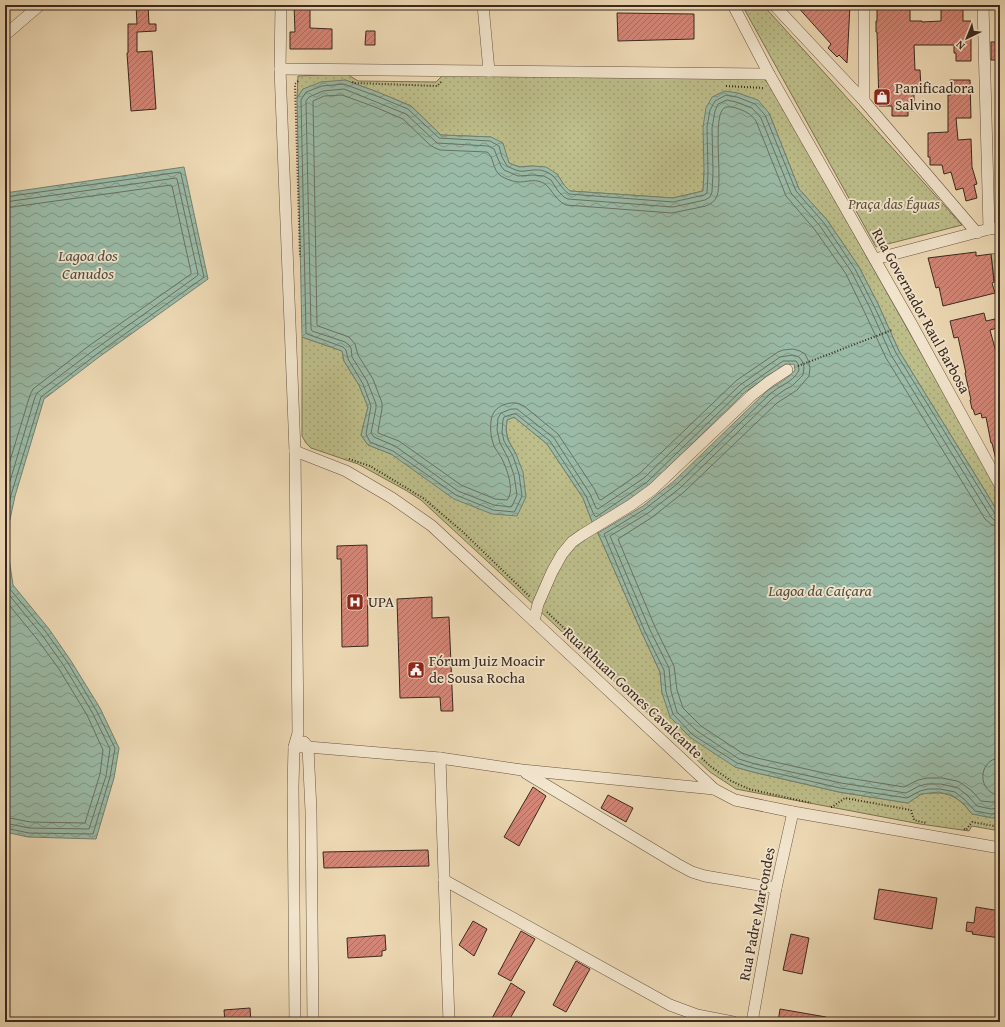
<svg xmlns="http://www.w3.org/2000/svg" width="1005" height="1027" viewBox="0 0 1005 1027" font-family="'Gentium Book Plus',serif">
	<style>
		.cemetery { fill: url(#cemetery-stones); stroke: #7c7454 }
		.park { fill: url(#park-dots); stroke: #7c7454 }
		.water { fill: url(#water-waves); stroke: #748171 }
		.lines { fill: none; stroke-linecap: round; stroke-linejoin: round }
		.shore { stroke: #6a7263; stroke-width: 1 }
		.building { fill: url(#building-hatch); stroke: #3b291f }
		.minor-casing { stroke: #685544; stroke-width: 12 }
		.path { stroke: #3b291f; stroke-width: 2; stroke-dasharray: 1 2; stroke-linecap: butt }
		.minor { stroke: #f3e6ce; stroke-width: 11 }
		.labels { text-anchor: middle; stroke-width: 3.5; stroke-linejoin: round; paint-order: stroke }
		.poi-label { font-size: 15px; fill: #3b291f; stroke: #f3e6ce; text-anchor: start }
		.park-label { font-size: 15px; font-style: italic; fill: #5c4e3a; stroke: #f3e6ce }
		.street-label { font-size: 15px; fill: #3b291f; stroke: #f3e6ce }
		.water-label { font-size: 16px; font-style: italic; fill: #534e41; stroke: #f3e6ce }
	</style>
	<defs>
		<pattern id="cemetery-stones" width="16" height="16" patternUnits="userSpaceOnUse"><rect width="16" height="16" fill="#bdbe8a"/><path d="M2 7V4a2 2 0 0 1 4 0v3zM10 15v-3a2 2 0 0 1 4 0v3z" fill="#a3a377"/></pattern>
		<pattern id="park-dots" width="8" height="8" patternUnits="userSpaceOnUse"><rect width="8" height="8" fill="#bdbe8a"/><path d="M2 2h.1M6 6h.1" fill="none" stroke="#a3a377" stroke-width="1.8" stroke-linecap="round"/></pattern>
		<pattern id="water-waves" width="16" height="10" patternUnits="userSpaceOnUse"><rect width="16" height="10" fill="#9abba7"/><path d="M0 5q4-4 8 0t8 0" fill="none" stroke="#7f9887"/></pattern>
		<pattern id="building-hatch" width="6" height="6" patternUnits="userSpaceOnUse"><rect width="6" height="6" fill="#d38677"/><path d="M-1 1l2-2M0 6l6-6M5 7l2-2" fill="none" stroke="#ac6e61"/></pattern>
	</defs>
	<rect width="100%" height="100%" fill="#edd9b4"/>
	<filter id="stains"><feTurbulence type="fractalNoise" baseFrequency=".005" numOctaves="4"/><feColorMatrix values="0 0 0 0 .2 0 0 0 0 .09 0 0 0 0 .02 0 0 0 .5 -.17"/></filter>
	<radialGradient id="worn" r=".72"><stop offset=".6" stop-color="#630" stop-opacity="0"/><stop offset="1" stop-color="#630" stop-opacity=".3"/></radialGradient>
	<!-- cemetery -->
	<path class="cemetery" d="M1000 253V322L991 254Z"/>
	<!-- park -->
	<g class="park">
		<path d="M742 5H763L962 225 876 247Z"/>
		<path d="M445 73 758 77 765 80 771 87 1000 493V515L899 351 878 304 859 267 827 220 799 189 769 113 704 172 703 191 673 198 570 191 564 185 557 174 533 166 519 167 509 163 506 156 491 137 441 135 411 106 380 93 345 80 303 89 297 98 298 76 347 74 358 81 436 82Z"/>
		<path d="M302 337 342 351 344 361 359 385 368 407 361 435 368 445 391 454H516C508 440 505 436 507 420L514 417 547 444 583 498 593 524 598 533 642 633 660 672 662 693 735 767 753 772 839 792 908 803C913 800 917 796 922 794 926 793 931 793 935 793 953 792 962 802 972 814L1000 816V831L972 826 969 831 920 824 736 789 710 772 500 573 421 500 407 491 358 464 311 448 306 443 302 436Z"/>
	</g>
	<!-- water -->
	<g class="water">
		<path d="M345 80 380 93 411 106 441 135 491 137 503 143 509 163 519 167 533 166 546 167 557 174 564 185 570 191 673 198 703 191 704 172 703 127 706 108 712 97 725 91 738 93 758 100 769 113 799 189 827 220 859 267 878 304 899 351 998 512 1000 515V769L998 772V778L1000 784V816L992 818 972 814 963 803 953 796 939 792 921 794 908 803 839 792 753 772 735 767 691 738 670 717 662 693 660 672 642 633 598 533 643 506 674 481 767 391C777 384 788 379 795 370L794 364 785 365 745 392 650 485 593 524 583 498 547 444 514 417 507 420 506 430 508 440 516 454 523 472 526 497 517 516 492 514 454 499 391 454 368 445 361 435 368 407 359 385 344 361 342 351 302 337 297 98 303 89 321 82Z"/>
		<path d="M184 167 208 279 99 357 44 399 15 496 6 538 13 585 49 629 71 661 100 708 119 748 114 778 96 839 28 837 5 832V193Z"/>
	</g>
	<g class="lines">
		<!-- shore -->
		<g class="shore">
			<path d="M5 197 180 172 181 174 204 277 203 278 97 354 41 397 11 495 5 523"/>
			<path d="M5 202 176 178 177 179 198 274 197 276 94 350 37 393 35 397 5 498"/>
			<path d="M5 208 171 185 172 186 191 272V274L90 345 33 389 30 395 5 477"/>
			<path d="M1000 516H997L995 514 896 353 874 306 855 269 824 223 796 191 765 115 755 104 737 97 726 95 715 101 710 110 707 127 708 172 707 193 704 195 673 202 569 194C560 188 556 174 544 171 535 168 527 172 519 171 515 170 511 168 507 166L502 157 499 146 490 141 439 138 408 109 379 97 344 84 322 86 306 92 301 100 306 333 307 334 343 347 346 350 348 359 363 384 371 406 366 434 370 442 393 451 456 495 493 510 514 512 515 511 522 496 519 474 513 456 504 441 502 432 503 420 504 417 513 414H516L550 441 586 496 594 515 596 517 647 482 743 389 783 361H796L798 364 799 370C796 377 790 381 783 385 779 387 774 391 770 394L677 484 645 509 604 534 645 632 664 670 666 692 673 714 693 735 737 763 754 768 840 788 907 798 920 791 928 789H940L955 792 965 800 975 811 991 814 1000 813"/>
			<path d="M1000 521 994 520 991 517 891 355 870 308 851 271 820 226 791 193 761 118 752 108 736 102 727 100 718 104 715 111 712 128 713 172 712 192 710 197 705 200 673 207 568 199 564 197 558 191 551 180 544 176 533 175 518 176 504 170 501 166 494 149 488 146 437 143 406 114 344 89 323 91 309 97 306 101 311 329 312 331 345 342 349 345 351 348 352 357 367 381 376 404V408L371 433 374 437 395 446 458 491 494 505 511 507 512 506 517 495 514 475 508 458 500 443 497 430 498 418 501 413 511 409H517L554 438 590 494 596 508 598 509 644 478 740 385 780 357 793 355 799 357 802 361 804 367 803 375 792 386 786 389 773 398 680 488 648 513 610 536 650 630 669 668 671 691 677 712 697 731 739 759 755 764 841 783 906 793 919 786 927 784H941L958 788 968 796 977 806 991 809 1000 808"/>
			<path d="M1000 527 992 525 985 519 886 358 864 311 846 274 815 230 786 196 756 121C750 113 745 111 736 108 732 107 727 106 724 108 712 117 723 179 717 196 715 201 711 204 706 206L672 213 566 205C554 200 550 184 541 182 534 179 526 182 519 182 514 182 506 179 501 176 492 170 494 156 487 152L440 150 435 148 430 145 403 119 375 107 342 95 324 96 313 101 317 325 318 326 349 337 355 344 358 355 373 379 382 403V409L378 431V433L399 441 461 485 495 499 507 500C515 491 507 469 502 459 500 455 496 450 494 446 491 438 490 430 491 421 492 413 496 408 503 405 511 402 517 402 524 406L558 434 595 490 599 499 601 500 640 473 737 380 778 352 783 350 793 349 800 351 805 354 808 360 810 368 809 376 797 390 777 403 684 492 651 518 618 539 655 627 674 666 677 690 683 708 701 726 742 753 757 758 842 777 904 787 918 780 927 778H942L957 781 961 783 972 791 981 801 991 802H1000"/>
			<path d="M5 560 9 588 46 632 68 663 96 710 115 748 110 777 93 834 29 833 5 828"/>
			<path d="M5 590 42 635 64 666 92 712 110 749 106 776 89 829 29 828 5 823"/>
			<path d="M5 600 37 639 59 669 87 715 103 750 100 774 85 823 30 822 5 817"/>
			<path d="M1000 758C977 759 977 794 1000 795"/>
		</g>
	</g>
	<!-- building -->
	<g class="building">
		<path d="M136 5H148L149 24H156V31L137 32V52L152 51 156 109 131 111 127 53H128V24H137Z"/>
		<path d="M294 5H310V28L332 29V49H290V32H295Z"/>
		<path d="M796 5H850L847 63 839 55 837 57 828 48 831 44Z"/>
		<path d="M877 5H910V21H922V22L941 21V9H948V5H963V21H971V61H956V53H954V45H914L915 70H920L921 88H914V111H908V116H892V106H879L877 32H876V21H877Z"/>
		<path d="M617 13 694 14V39L618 41Z"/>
		<path d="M366 31H375V45H365Z"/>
		<rect x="991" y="42" width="9" height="18"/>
		<path d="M950 80H970L971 118H956L958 140 971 139 972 167 977 184 974 185 977 198 966 201 963 188 956 190 951 172 944 174 942 165H930V157H928V133L948 132V95H951Z"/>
		<path d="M976 252V256L991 254 994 282 992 283 995 293 943 306 939 287 936 288 928 258Z"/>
		<path d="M984 313 986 321 995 319 997 328 990 330 1000 367V460H996L992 443H991L986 417 982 418 981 413 975 415 973 409H972L970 400H971L965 373H966L958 337 954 338 950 321Z"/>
		<path d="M367 545 368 646 342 647 341 559H337V546Z"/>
		<path d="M432 597V618L449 617 453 711H441L440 697 400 698 397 599Z"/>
		<path d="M533 787 546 796 519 846 504 837Z"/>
		<path d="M608 795 633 808 626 822 601 808Z"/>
		<path d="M428 850 429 866 324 868 323 852Z"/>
		<path d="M879 889 937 898 932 929 874 919Z"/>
		<path d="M976 907 1000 911V938L972 934 973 932 966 931 967 922 974 923Z"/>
		<path d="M473 921 487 929 474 956 459 945Z"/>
		<path d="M521 931 535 939 511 981 498 974Z"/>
		<path d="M791 934 809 938 802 974 783 970Z"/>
		<path d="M385 935 386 950 382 951V956L348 958 347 938Z"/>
		<path d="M576 961 590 969 566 1012 553 1005Z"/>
		<path d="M511 983 525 992 508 1022H490Z"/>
		<path d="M250 1008 251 1022H225L224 1010Z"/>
		<path d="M780 1009 826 1017V1022H778Z"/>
	</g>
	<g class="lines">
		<defs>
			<g id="minor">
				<path d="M281 5 280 69 295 451 298 733 294 747 293 787 295 1022"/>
				<path d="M483 5 489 71"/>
				<path d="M733 5 769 74 911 323 1000 485"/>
				<path d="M774 5 864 101 977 233"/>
				<path d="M983 5 989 229"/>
				<path d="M5 35 40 5"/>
				<path d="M280 69 769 74"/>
				<path d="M864 101V5"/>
				<path d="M875 259 989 229 1000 228"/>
				<path d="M295 451 346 471 392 498 432 526 714 789 735 800 793 812 1000 848"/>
				<path d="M534 621 538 604 552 572 562 554 572 542 582 535 631 505 653 489 752 395 770 381 787 370"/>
				<path d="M304 742 308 747 311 811 313 1022"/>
				<path d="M294 747H308L440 758 522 770 714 789"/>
				<path d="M440 758 449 1022"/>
				<path d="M526 773 677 864 692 872 705 876 776 888"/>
				<path d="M444 880 670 1005 697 1015 733 1022"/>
				<path d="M752 1022 776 888 793 812"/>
			</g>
		</defs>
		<!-- minor casing -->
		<use href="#minor" class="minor-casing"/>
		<!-- path -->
		<g class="path">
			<path d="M298 81 295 84 300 257"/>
			<path d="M352 82 354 83 437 86 441 82"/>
			<path d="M726 86 763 88"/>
			<path d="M798 366 892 330"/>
			<path d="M349 459 370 466 423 498 462 531 530 597"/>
			<path d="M998 495 1000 499"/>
			<path d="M547 612 710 766 731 781 749 789 811 803"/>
			<path d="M831 807H832L845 798 911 810 914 820 926 823"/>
			<path d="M964 829 966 830 972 822 1000 827"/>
		</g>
		<!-- minor -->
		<use href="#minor" class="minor"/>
	</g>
	<!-- icons -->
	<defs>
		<symbol id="shop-square" viewBox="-11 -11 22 22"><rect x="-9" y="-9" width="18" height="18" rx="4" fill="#8f2418" stroke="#f3e6ce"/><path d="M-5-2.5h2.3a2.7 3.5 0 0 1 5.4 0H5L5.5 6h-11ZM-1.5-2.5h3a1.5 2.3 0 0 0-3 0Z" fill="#fff"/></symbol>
		<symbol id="hospital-square" viewBox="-11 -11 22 22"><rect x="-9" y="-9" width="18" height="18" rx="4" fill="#8f2418" stroke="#f3e6ce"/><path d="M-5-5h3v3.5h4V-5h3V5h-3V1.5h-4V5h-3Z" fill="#fff"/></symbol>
		<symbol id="civic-square" viewBox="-11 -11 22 22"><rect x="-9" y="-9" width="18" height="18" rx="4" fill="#8f2418" stroke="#f3e6ce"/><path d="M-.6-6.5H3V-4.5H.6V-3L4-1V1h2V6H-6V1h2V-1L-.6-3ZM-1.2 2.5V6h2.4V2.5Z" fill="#fff"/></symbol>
	</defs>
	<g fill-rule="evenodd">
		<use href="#shop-square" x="872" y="87" width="20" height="20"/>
		<use href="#hospital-square" x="345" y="592" width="20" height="20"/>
		<use href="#civic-square" x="406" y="660" width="20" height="20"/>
	</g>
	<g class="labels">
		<!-- poi labels -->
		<g class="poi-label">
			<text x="895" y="93">Panificadora<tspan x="895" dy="17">Salvino</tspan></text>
			<text x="368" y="607">UPA</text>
			<text x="429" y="666">Fórum Juiz Moacir<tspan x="429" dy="17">de Sousa Rocha</tspan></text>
		</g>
		<!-- park labels -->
		<g class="park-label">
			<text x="894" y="209">Praça das Éguas</text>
		</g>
		<!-- street labels -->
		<g class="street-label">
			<text transform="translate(921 311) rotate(61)" y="5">Rua Governador Raul Barbosa</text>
			<text transform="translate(633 693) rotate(43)" y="5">Rua Rhuan Gomes Cavalcante</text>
			<text transform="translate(757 914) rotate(-79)" y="5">Rua Padre Marcondes</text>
		</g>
		<!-- water labels -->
		<g class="water-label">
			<text x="88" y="261">Lagoa dos<tspan x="88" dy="18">Canudos</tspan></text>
			<text x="820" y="596">Lagoa da Caiçara</text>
		</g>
	</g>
	<!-- margin -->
	<rect width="1005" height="1027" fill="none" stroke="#edd9b4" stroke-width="20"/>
	<rect x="6" y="6" width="993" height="1015" fill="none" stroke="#3b291f" stroke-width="2"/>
	<rect x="10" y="10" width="985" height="1007" fill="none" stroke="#3b291f"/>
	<!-- north arrow -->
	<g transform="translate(967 38) rotate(223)" stroke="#f3e6ce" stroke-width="3" paint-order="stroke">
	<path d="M0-3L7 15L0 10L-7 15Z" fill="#3b291f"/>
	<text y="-6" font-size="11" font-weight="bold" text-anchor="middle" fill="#3b291f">N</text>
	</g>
	<rect width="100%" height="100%" filter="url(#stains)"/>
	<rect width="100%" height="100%" fill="url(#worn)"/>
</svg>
